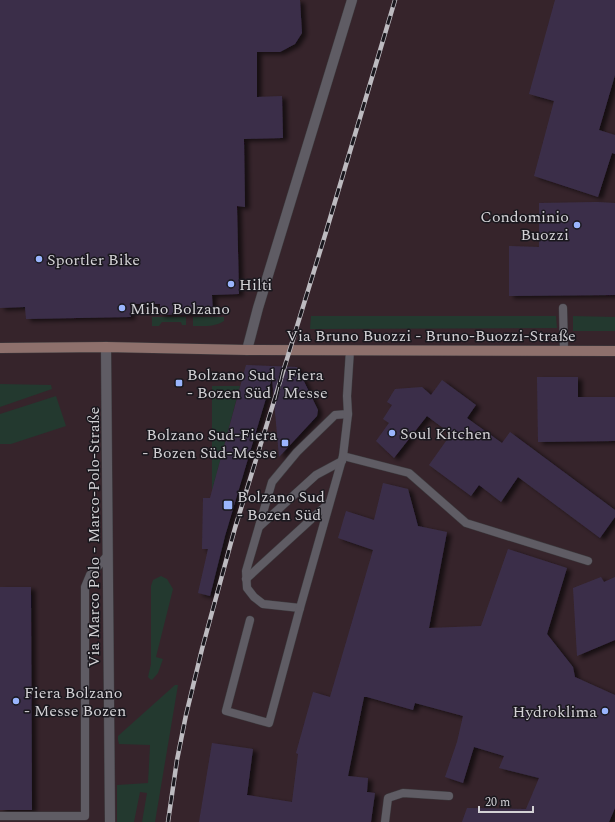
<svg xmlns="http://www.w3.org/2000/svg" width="615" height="822" viewBox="0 0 615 822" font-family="Spectral,serif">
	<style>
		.industrial { fill: #36242b }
		.green { fill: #23392f }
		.building { fill: #3b2f4a; filter: url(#shadow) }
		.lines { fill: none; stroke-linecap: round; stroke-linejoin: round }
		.service-casing { stroke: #3d3b3f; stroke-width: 9 }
		.minor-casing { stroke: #3d3b3f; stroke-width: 11 }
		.secondary-casing { stroke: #3d3b3f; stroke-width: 11 }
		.service { stroke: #5f5c64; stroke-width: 8 }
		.minor { stroke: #5f5c64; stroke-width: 10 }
		.secondary { stroke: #8e706c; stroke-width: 10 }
		.rail-casing { stroke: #bdbbc0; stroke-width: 4.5 }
		.rail { stroke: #1a181e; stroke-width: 3; stroke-dasharray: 9; stroke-linecap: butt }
		.poi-dot { fill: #9ab5fd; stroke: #1a181e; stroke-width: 1.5 }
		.labels { text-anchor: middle; stroke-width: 3; stroke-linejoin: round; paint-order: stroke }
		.poi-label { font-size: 16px; fill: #d3d1d5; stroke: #1a181e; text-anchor: start }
		.street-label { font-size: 16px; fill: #d3d1d5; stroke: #1a181e }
	</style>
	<defs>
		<filter id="shadow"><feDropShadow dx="4.5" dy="2.5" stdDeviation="2" flood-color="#0009"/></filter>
	</defs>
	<rect width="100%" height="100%" fill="#242128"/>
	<!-- industrial -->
	<rect class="industrial" x="0" y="0" width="615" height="822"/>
	<!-- green -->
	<g class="green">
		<path d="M311 316H556L557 328 310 329Z"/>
		<path d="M573 316 615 317V331H573Z"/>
		<path d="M152 317H186V325H182L181 322H162L159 326H152Z"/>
		<path d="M193 317H224V321C215 327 204 326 193 326Z"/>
		<path d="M0 384 51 385 52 389 0 407Z"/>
		<path d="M212 386H240L212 491Z"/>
		<path d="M56 396 66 426 11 444H0V414Z"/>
		<path d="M161 576 167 579 173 589 156 657 163 659 158 673 152 680 150 679 148 677 151 664V586L153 580Z"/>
		<path d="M175 685H178L155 822H142L147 793 140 792 134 822H117V785L148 783 150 745 119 744 118 740V736Z"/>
	</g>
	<!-- building -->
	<g class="building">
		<path d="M0 0H300L302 33 295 44 280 52H257V97L282 96 283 138 244 139 245 207 237 206 239 294 212 295 213 313 160 315V304H130L131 317 26 319 25 307 0 308Z"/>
		<path d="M555 0H615V75L599 130 615 135V154L612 153 598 197 534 176 554 101 529 94Z"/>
		<path d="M597 202 615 203V295L509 296V246L539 247V203Z"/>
		<path d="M246 365 297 367 318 410 317 416 279 457 272 378 225 536 210 596 198 593 208 549H202L203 498H210Z"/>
		<path d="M537 377H578V397H615V441L538 442Z"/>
		<path d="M442 380 476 405 467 418 502 443 510 432 615 510V517L600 538 518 477 501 502 479 485 471 496 429 465 451 434 427 416 394 458 376 441 389 423 383 419 392 405 387 402 395 389 422 387 431 395Z"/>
		<path d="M383 483 408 489 418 526 447 532 429 628 481 626 508 549 567 568 547 634 573 667 575 677 615 695V808L609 822H462L467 808 526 809 539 778 499 768 504 756 474 747 463 783 445 777 457 742 463 716 415 703 413 710 367 697H364L348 776 368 778 367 792 375 793 371 822H199L212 743 253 749 247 795 292 802 298 754 296 753 313 692 330 697 373 550 338 538 346 511 374 520Z"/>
		<path d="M601 577 604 582 615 577V640L577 656 573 588Z"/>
		<path d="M0 587H31L32 810H0Z"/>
	</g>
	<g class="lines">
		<defs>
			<g id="service">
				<path d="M563 308 564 351"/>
				<path d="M343 456 409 473 466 523 588 561"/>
				<path d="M260 526 316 475 342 461"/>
				<path d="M246 579 329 503"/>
				<path d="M300 608 263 604 254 597 247 588 246 571 272 482 297 452 335 415 348 414"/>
				<path d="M250 620 226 711 269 723 300 608 343 456 348 414 347 396 350 350"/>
				<path d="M0 816H85V587L90 575 108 555"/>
				<path d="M385 822 388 798 403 793 449 796"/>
			</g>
			<g id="minor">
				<path d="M106 347 110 822"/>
				<path d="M247 350 258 308 352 0"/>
			</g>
			<path id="secondary" d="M0 348 106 347 247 350 615 351"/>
		</defs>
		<!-- service casing -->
		<use href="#service" class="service-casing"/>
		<!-- minor casing -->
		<use href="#minor" class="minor-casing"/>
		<!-- secondary casing -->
		<use href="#secondary" class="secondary-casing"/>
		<!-- service -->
		<use href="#service" class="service"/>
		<!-- minor -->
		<use href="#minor" class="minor"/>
		<!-- secondary -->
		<use href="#secondary" class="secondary"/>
		<defs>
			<path id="rail" d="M168 822 177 760 186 715 202 649 235 528 326 232 395 0"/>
		</defs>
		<!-- rail casing -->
		<use href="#rail" class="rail-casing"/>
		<!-- rail -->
		<use href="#rail" class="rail"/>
	</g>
	<!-- markers -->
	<g class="poi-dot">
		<circle cx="577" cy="225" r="4"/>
		<circle cx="39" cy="259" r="4"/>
		<circle cx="231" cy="284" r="4"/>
		<circle cx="122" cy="308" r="4"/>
		<rect x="175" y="379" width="8" height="8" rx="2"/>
		<circle cx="392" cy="433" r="4"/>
		<rect x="281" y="439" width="8" height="8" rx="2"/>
		<rect x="223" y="500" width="10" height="10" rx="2"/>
		<circle cx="16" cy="701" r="4"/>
		<circle cx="605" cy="711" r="4"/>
	</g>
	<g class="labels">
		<!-- poi labels -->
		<g class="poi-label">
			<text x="569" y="222" text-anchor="end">Condominio<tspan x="569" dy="18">Buozzi</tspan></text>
			<text x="47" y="265">Sportler Bike</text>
			<text x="239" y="290">Hilti</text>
			<text x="130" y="314">Miho Bolzano</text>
			<text x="187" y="380">Bolzano Sud / Fiera<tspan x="187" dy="18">- Bozen Süd / Messe</tspan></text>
			<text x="400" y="439">Soul Kitchen</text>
			<text x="277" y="440" text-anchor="end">Bolzano Sud-Fiera<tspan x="277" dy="18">- Bozen Süd-Messe</tspan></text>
			<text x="237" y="502">Bolzano Sud<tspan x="237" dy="18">- Bozen Süd</tspan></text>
			<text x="24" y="698">Fiera Bolzano<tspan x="24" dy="18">- Messe Bozen</tspan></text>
			<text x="597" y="717" text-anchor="end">Hydroklima</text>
		</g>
		<!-- street labels -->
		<g class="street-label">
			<text x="431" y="341">Via Bruno Buozzi - Bruno-Buozzi-Straße</text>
			<text transform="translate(93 537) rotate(-90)" y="6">Via Marco Polo - Marco-Polo-Straße</text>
		</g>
	</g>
	<!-- scale -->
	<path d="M479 806v6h54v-6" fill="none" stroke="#d3d1d5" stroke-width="2"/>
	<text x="485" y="806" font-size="12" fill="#d3d1d5" stroke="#1a181e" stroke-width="3" paint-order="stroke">20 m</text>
</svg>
